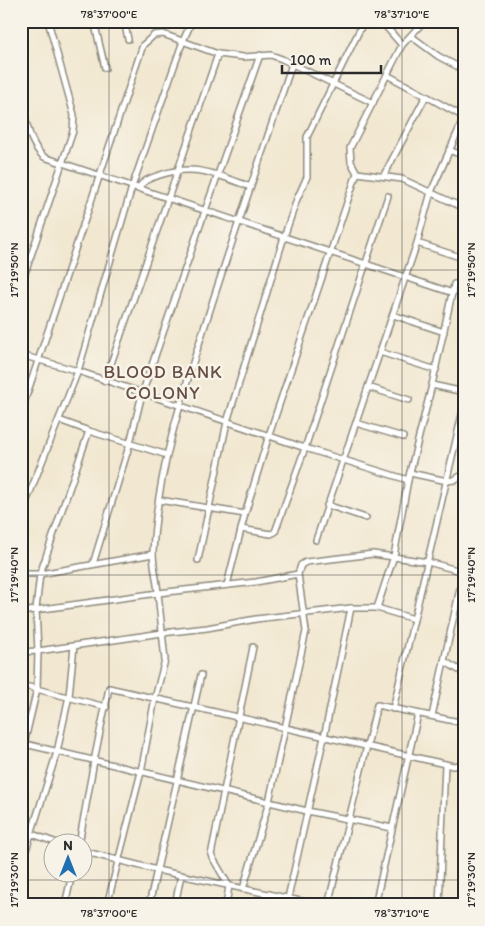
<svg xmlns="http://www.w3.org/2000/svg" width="485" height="926" viewBox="0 0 485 926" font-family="Itim,sans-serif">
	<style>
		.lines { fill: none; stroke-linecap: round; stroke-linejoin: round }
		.minor-casing { stroke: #8e8a7e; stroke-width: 8 }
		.minor { stroke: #fff; stroke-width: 5 }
		.ticks { fill: none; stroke: #2b2b2b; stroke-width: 1; stroke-opacity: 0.45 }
		.labels { text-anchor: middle; stroke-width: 5; stroke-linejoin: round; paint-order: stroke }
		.neighbourhood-label { font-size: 18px; letter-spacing: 1px; fill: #684f45; stroke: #f7f3e8 }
		.neatline { fill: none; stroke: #2b2b2b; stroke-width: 2 }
		.ticks-label { font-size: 12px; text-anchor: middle; fill: #2b2b2b }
	</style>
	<rect width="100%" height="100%" fill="#f7f3e8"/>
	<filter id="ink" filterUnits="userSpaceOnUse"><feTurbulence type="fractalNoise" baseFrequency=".02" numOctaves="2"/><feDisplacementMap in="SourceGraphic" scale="10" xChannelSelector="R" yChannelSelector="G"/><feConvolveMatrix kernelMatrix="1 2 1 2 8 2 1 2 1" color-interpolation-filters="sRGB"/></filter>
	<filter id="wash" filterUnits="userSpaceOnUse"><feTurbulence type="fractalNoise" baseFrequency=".0096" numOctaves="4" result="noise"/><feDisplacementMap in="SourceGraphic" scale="20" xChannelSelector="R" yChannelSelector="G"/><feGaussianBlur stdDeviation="1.12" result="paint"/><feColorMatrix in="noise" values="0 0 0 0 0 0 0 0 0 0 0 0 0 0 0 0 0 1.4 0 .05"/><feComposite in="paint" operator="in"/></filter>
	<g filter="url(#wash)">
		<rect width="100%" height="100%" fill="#f2e8d1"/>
	</g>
	<g filter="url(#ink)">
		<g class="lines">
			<defs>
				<g id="minor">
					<path d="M94 21 105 68"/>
					<path d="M124 21 128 39"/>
					<path d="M381 21 402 45"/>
					<path d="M411 36 438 56 464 70"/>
					<path d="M218 54 243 57 271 55 282 59 373 103"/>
					<path d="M426 96 464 117"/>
					<path d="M21 103C27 122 29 144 44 157L453 293"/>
					<path d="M449 150 464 156"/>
					<path d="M357 173 402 179 464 208"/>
					<path d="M384 175 426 96 387 75"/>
					<path d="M138 189C143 180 151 178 160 175 195 163 218 175 251 187"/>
					<path d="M417 243 460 257"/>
					<path d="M21 285 73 131 74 115 48 21"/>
					<path d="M393 315 444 332"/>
					<path d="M380 352 436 370"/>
					<path d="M21 355 78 371 305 448 408 480"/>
					<path d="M432 385 454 284 464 283"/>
					<path d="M368 387 409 400"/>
					<path d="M21 412 143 45 154 35 163 34 218 54 105 381"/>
					<path d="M59 420 89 431 40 574 36 609 38 651 162 633 207 628 256 619 351 608H377L414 619"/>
					<path d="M356 423 403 437"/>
					<path d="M89 431 167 455"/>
					<path d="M410 473 447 481 454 480 464 474"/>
					<path d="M159 500 245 514"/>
					<path d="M327 505 366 518"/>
					<path d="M21 515 78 371 132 187 183 41 192 21"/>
					<path d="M241 529 271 534 275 532 305 448 388 196"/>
					<path d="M316 540 417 243 431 192 464 118"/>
					<path d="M198 560 227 422 284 237 297 199 307 177V137L364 21"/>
					<path d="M93 564 130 443 142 394 205 211 260 55"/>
					<path d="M21 574H40L153 554"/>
					<path d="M298 574 301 565 306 562 373 554 428 562 464 572"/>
					<path d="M227 585 245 514 269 435 357 173 351 162 350 148 402 45 424 21"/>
					<path d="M377 608 394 556 408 480 432 385 464 392"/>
					<path d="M21 612 158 593C157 580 153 565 153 552 157 471 183 393 208 316 235 231 264 148 292 64"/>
					<path d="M21 652 38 651 37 689 24 744"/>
					<path d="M444 661 464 673"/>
					<path d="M21 685 106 707"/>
					<path d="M393 709 464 406"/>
					<path d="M432 716 464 570"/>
					<path d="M21 743 307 811 392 828"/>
					<path d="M32 834 60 844"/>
					<path d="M79 844 94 761 109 688 445 764 453 766 459 765 464 760"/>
					<path d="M82 851 157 870 319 905"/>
					<path d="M21 866 57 752 69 696 74 646"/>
					<path d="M288 898 324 737 351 608"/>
					<path d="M65 905 72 874"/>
					<path d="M107 905 141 772 155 698 165 660 158 593 256 582 298 574 306 631 269 802 243 889"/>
					<path d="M149 905 201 675"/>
					<path d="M175 905 181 875"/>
					<path d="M226 905 229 886 211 855 253 647"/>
					<path d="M267 905 269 894"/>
					<path d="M328 905 377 705 464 723"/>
					<path d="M375 905 418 714"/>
					<path d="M439 905 445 764"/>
				</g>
			</defs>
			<!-- minor casing -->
			<use href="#minor" class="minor-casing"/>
			<!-- minor -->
			<use href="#minor" class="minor"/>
		</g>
	</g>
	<!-- ticks -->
	<path class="ticks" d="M109 21V905M402 21V905M21 270H464M21 575H464M21 880H464"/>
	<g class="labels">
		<!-- neighbourhood labels -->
		<g class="neighbourhood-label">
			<text x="163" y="378">BLOOD BANK<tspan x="163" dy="21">COLONY</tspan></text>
		</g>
	</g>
	<!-- margin -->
	<rect width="485" height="926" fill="none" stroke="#f7f3e8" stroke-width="55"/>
	<!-- north arrow -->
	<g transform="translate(68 858)"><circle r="24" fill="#f7f3e8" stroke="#a5a39c"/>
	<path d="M0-4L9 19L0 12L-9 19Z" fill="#1f6fb2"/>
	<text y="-8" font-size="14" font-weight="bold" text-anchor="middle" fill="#2b2b2b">N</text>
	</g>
	<!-- scale -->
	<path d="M282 65v8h99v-8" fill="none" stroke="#2b2b2b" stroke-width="2.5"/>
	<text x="290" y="65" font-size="15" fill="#2b2b2b" stroke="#f7f3e8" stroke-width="4" paint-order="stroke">100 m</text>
	<rect x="28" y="28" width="430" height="870" class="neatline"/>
	<g class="ticks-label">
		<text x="109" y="18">78°37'00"E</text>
		<text x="402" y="18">78°37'10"E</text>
		<text transform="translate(14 270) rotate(-90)" y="4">17°19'50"N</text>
		<text transform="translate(471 270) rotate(-90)" y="4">17°19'50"N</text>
		<text transform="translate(14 575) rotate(-90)" y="4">17°19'40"N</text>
		<text transform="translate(471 575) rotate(-90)" y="4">17°19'40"N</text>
		<text transform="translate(14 880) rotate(-90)" y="4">17°19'30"N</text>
		<text transform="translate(471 880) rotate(-90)" y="4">17°19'30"N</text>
		<text x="109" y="917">78°37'00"E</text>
		<text x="402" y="917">78°37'10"E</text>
	</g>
</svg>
